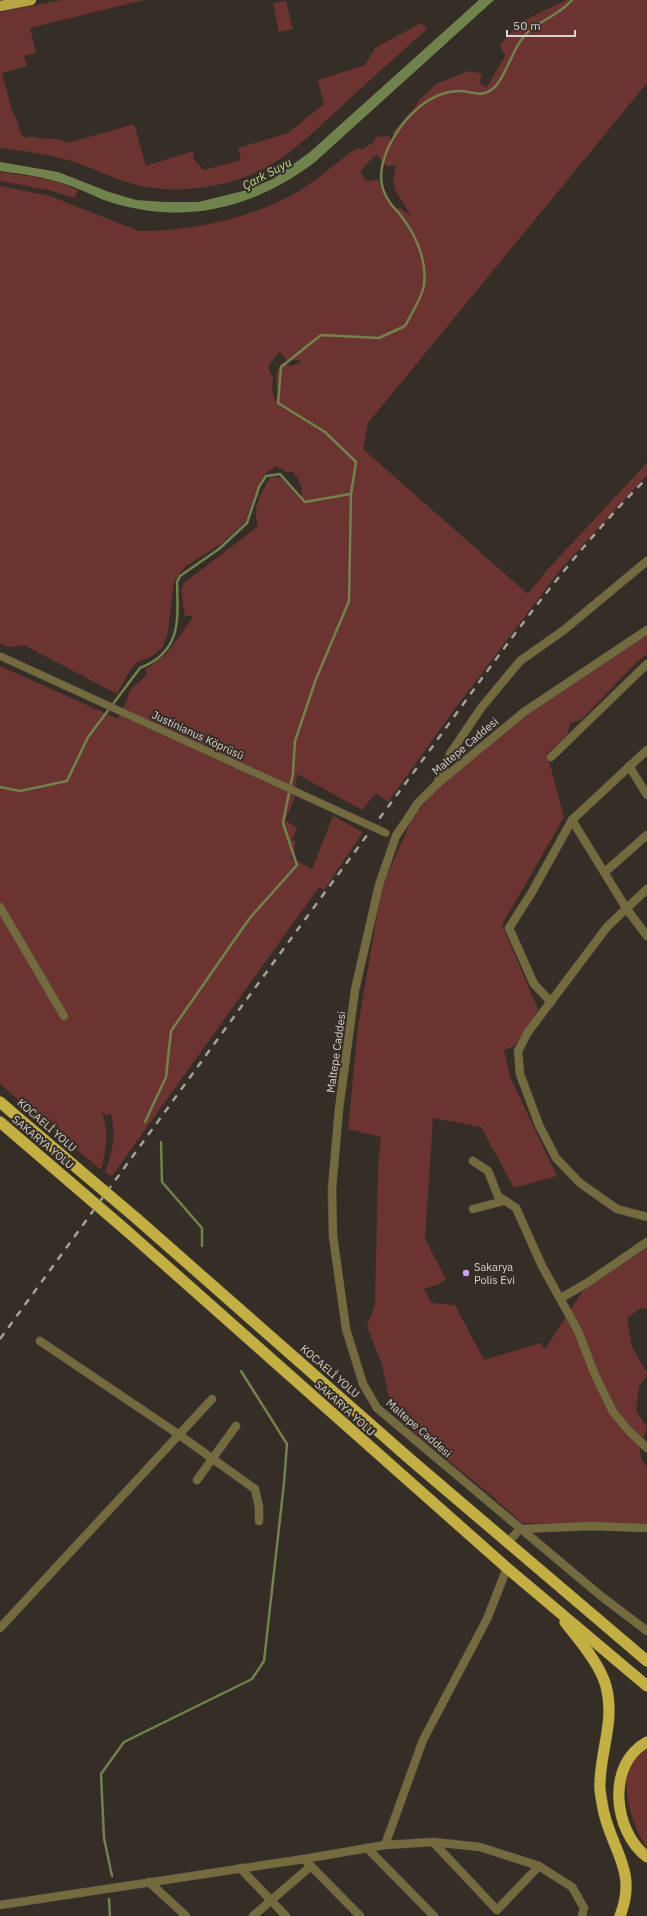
<svg xmlns="http://www.w3.org/2000/svg" width="647" height="1916" viewBox="0 0 647 1916" font-family="'IBM Plex Sans',sans-serif">
	<style>
		.green { fill: #6b3431; fill-rule: evenodd }
		.water { fill: #71834c }
		.lines { fill: none; stroke-linecap: round; stroke-linejoin: round }
		.stream { stroke: #71834c; stroke-width: 2.5 }
		.minor-casing { stroke: #514c44; stroke-width: 9 }
		.tertiary-casing { stroke: #514c44; stroke-width: 9 }
		.primary-casing { stroke: #514c44; stroke-width: 11 }
		.trunk-casing { stroke: #514c44; stroke-width: 12 }
		.minor { stroke: #736b3e; stroke-width: 8 }
		.tertiary { stroke: #736b3e; stroke-width: 8 }
		.primary { stroke: #b6a541; stroke-width: 10 }
		.trunk { stroke: #c4b040; stroke-width: 11 }
		.rail { stroke: #a5a09b; stroke-width: 2.5; stroke-dasharray: 7 7; stroke-linecap: butt }
		.pedestrian-bridge-casing { stroke: #514c44; stroke-width: 8; stroke-linecap: butt }
		.trunk-bridge-casing { stroke: #514c44; stroke-width: 12; stroke-linecap: butt }
		.pedestrian-bridge { stroke: #736b3e; stroke-width: 7 }
		.trunk-bridge { stroke: #c4b040; stroke-width: 11 }
		.poi-dot { fill: #d49cfb; stroke: #342e26; stroke-width: 1.5 }
		.labels { text-anchor: middle; stroke-width: 4; stroke-linejoin: round; paint-order: stroke }
		.street-label { font-size: 11px; fill: #d7d3ce; stroke: #342e26 }
		.poi-label { font-size: 11px; fill: #d7d3ce; stroke: #342e26; text-anchor: start }
		.water-label { font-size: 12px; font-style: italic; fill: #c2de8b; stroke: #342e26 }
	</style>
	<rect width="100%" height="100%" fill="#342e26"/>
	<!-- green -->
	<g class="green">
		<path d="M62 0H144L30 28 36 53 24 56 27 66 2 73 12 111 16 117 21 134 26 138 32 136C45 142 54 135 68 143L134 124 146 166 193 151 194 160 204 170 241 160 238 148 288 133 324 104 318 80 365 65 375 48 421 23 427 29C399 54 371 79 344 104 321 125 298 148 272 164 235 186 187 194 146 187 119 182 97 169 71 161 48 154 24 151 0 148V12Z"/>
		<path d="M566 0H647V83L368 423 363 449 528 594 547 570 647 463V475L560 570 451 714 388 802 376 793 362 810 297 774 294 800 285 820 297 828 292 840 296 842 291 858 312 869 333 816 363 832 324 890 319 887 112 1176 105 1173C113 1150 116 1137 111 1113L107 1116 101 1110C110 1132 106 1147 101 1170L0 1084V666L118 719 126 702 130 690 147 675 145 670 167 653 191 620 192 616H185L181 590 184 583 257 527C259 521 255 519 256 512 256 499 265 487 271 476L279 478 281 477C286 481 294 492 300 498 305 489 299 479 293 472H286L276 466 265 474 256 491 246 521 221 544 186 566 174 581 168 632 163 647 151 657 137 662 128 674 117 694 24 645 8 647 0 643V186L50 196 139 231C191 231 250 219 295 193 318 180 336 162 357 148L363 149 375 141V137L389 136 393 143 395 139 393 132 415 107 419 100 436 84 469 71 479 73 482 76 479 82 486 88 505 56 500 45 519 23ZM377 155 386 166 396 165 393 181 396 192 412 217 400 208H396L385 197 379 180 366 181 361 172C364 165 370 162 374 156ZM280 352 286 360H300L301 362 292 366 282 363C270 377 282 389 275 402L272 389 273 378C265 364 270 363 280 352Z"/>
		<path d="M286 1 293 29 279 32 273 3Z"/>
		<path d="M0 172C27 176 54 178 78 190L75 198 49 190 0 181Z"/>
		<path d="M647 635V654L637 662 581 720 570 723 567 736 547 753 564 817 502 925 538 1009C530 1025 523 1046 504 1050L510 1077 557 1176 514 1188 481 1127 433 1118 425 1239 446 1279 439 1284 424 1289 431 1303 455 1305 484 1360 540 1343 545 1349 584 1289 647 1242V1309L641 1308 627 1318 632 1347 647 1373V1376L639 1386 636 1411 647 1427 640 1451 642 1461 647 1467V1525L522 1523 492 1496 419 1437 391 1407 382 1365 367 1326 375 1305 378 1165 381 1137 348 1129 358 1027 379 903 384 882 412 819 438 787 518 721Z"/>
		<path d="M647 1749V1847C635 1834 623 1792 627 1775 629 1768 635 1760 639 1753Z"/>
	</g>
	<!-- water -->
	<path class="water" d="M479 0H494L315 162C254 208 187 225 113 203 96 198 82 189 65 184 44 177 22 174 0 171V162L58 172 109 192 136 200 165 202H198L243 191 273 179 310 152Z"/>
	<g class="lines">
		<!-- stream -->
		<g class="stream">
			<path d="M0 787 20 791 67 781 88 737 140 668C182 652 178 619 177 582L180 576 219 549 247 523 259 487 266 476 280 474 305 502 350 494"/>
			<path d="M145 1122 166 1077 171 1031 249 919 297 865 283 823 293 773 295 741 316 679 349 601 351 494 356 462 325 432 278 403 281 367 321 335 379 338 405 326C410 316 423 296 424 285 427 263 417 237 404 220 400 213 393 208 389 201 376 183 381 162 390 144 404 117 430 90 462 91 473 92 482 97 491 90 503 83 512 51 522 39 535 21 558 17 572 0"/>
			<path d="M161 1142 162 1182 202 1228V1246"/>
			<path d="M112 1876 104 1838 101 1774 124 1742 252 1679 264 1661 284 1483 287 1444 241 1371"/>
			<path d="M109 1899 110 1916"/>
		</g>
		<defs>
			<g id="minor">
				<path d="M647 750 572 820 626 908 647 936"/>
				<path d="M551 757 647 664"/>
				<path d="M629 766 647 795"/>
				<path d="M437 784 450 754 481 708 520 661 564 630 647 561"/>
				<path d="M605 872 647 835"/>
				<path d="M647 889 607 927 528 1032 518 1051 520 1074 539 1125 556 1158 580 1183 617 1209 647 1217"/>
				<path d="M0 907 64 1016"/>
				<path d="M551 1002 534 984 509 928 532 892 572 820"/>
				<path d="M473 1161 488 1171 498 1196 516 1208 542 1266 578 1331 595 1375 613 1412 629 1431 647 1448"/>
				<path d="M473 1209 504 1201"/>
				<path d="M561 1298 587 1283 647 1242"/>
				<path d="M40 1341 178 1434 255 1489 259 1507V1521"/>
				<path d="M197 1480 236 1426"/>
				<path d="M508 1542 520 1529 591 1526 647 1528"/>
				<path d="M0 1628 212 1399"/>
				<path d="M433 1842 497 1910 539 1866"/>
				<path d="M385 1845 433 1842 480 1847 539 1866 572 1887 584 1908 582 1916"/>
				<path d="M367 1848 434 1916"/>
				<path d="M304 1859 360 1916"/>
				<path d="M240 1868 286 1916"/>
				<path d="M149 1882 186 1916"/>
				<path d="M253 1916 311 1866"/>
			</g>
			<g id="tertiary">
				<path d="M647 630 524 712 437 784 418 803 396 836 379 885 355 990 339 1109 332 1189 333 1236 346 1329 363 1384 377 1408 601 1596 647 1631"/>
				<path d="M0 1905 304 1859 385 1845 423 1740 487 1619 507 1568"/>
			</g>
			<path id="primary" d="M0 6 31 0"/>
			<g id="trunk">
				<path d="M0 1102 77 1168"/>
				<path d="M0 1122 70 1182"/>
				<path d="M136 1218 411 1460 647 1661"/>
				<path d="M127 1231 507 1568 647 1686"/>
				<path d="M565 1622C579 1640 600 1664 606 1686 615 1720 601 1749 600 1782 599 1789 601 1796 602 1803 608 1847 639 1868 620 1916"/>
				<path d="M647 1742C606 1764 613 1831 647 1857"/>
			</g>
		</defs>
		<!-- minor casing -->
		<use href="#minor" class="minor-casing"/>
		<!-- tertiary casing -->
		<use href="#tertiary" class="tertiary-casing"/>
		<!-- primary casing -->
		<use href="#primary" class="primary-casing"/>
		<!-- trunk casing -->
		<use href="#trunk" class="trunk-casing"/>
		<!-- minor -->
		<use href="#minor" class="minor"/>
		<!-- tertiary -->
		<use href="#tertiary" class="tertiary"/>
		<!-- primary -->
		<use href="#primary" class="primary"/>
		<!-- trunk -->
		<use href="#trunk" class="trunk"/>
		<!-- rail -->
		<path class="rail" d="M0 1339C134 1155 266 971 402 788 480 683 554 571 647 478"/>
		<defs>
			<path id="pedestrian-bridge" d="M0 656 386 833"/>
			<g id="trunk-bridge">
				<path d="M77 1168 136 1218"/>
				<path d="M70 1182 127 1231"/>
			</g>
		</defs>
		<!-- pedestrian-bridge casing -->
		<use href="#pedestrian-bridge" class="pedestrian-bridge-casing"/>
		<!-- trunk-bridge casing -->
		<use href="#trunk-bridge" class="trunk-bridge-casing"/>
		<!-- pedestrian-bridge -->
		<use href="#pedestrian-bridge" class="pedestrian-bridge"/>
		<!-- trunk-bridge -->
		<use href="#trunk-bridge" class="trunk-bridge"/>
	</g>
	<!-- markers -->
	<circle class="poi-dot" cx="466" cy="1273" r="4"/>
	<g class="labels">
		<!-- street labels -->
		<g class="street-label">
			<text transform="translate(198 735) rotate(25)" y="4">Justinianus Köprüsü</text>
			<text transform="translate(465 746) rotate(-40)" y="4">Maltepe Caddesi</text>
			<text transform="translate(336 1052) rotate(-82)" y="4">Maltepe Caddesi</text>
			<text transform="translate(47 1125) rotate(41)" y="4">KOCAELİ YOLU</text>
			<text transform="translate(43 1142) rotate(40)" y="4">SAKARYA YOLU</text>
			<text transform="translate(330 1371) rotate(41)" y="4">KOCAELİ YOLU</text>
			<text transform="translate(345 1408) rotate(42)" y="4">SAKARYA YOLU</text>
			<text transform="translate(419 1428) rotate(41)" y="4">Maltepe Caddesi</text>
		</g>
		<!-- poi labels -->
		<g class="poi-label">
			<text x="474" y="1271">Sakarya<tspan x="474" dy="13">Polis Evi</tspan></text>
		</g>
		<!-- water labels -->
		<g class="water-label">
			<text transform="translate(267 174) rotate(-28)" y="4">Çark Suyu</text>
		</g>
	</g>
	<!-- scale -->
	<path d="M507 30v6h68v-6" fill="none" stroke="#d7d3ce" stroke-width="2"/>
	<text x="513" y="30" font-size="12" fill="#d7d3ce" stroke="#342e26" stroke-width="3" paint-order="stroke">50 m</text>
</svg>
